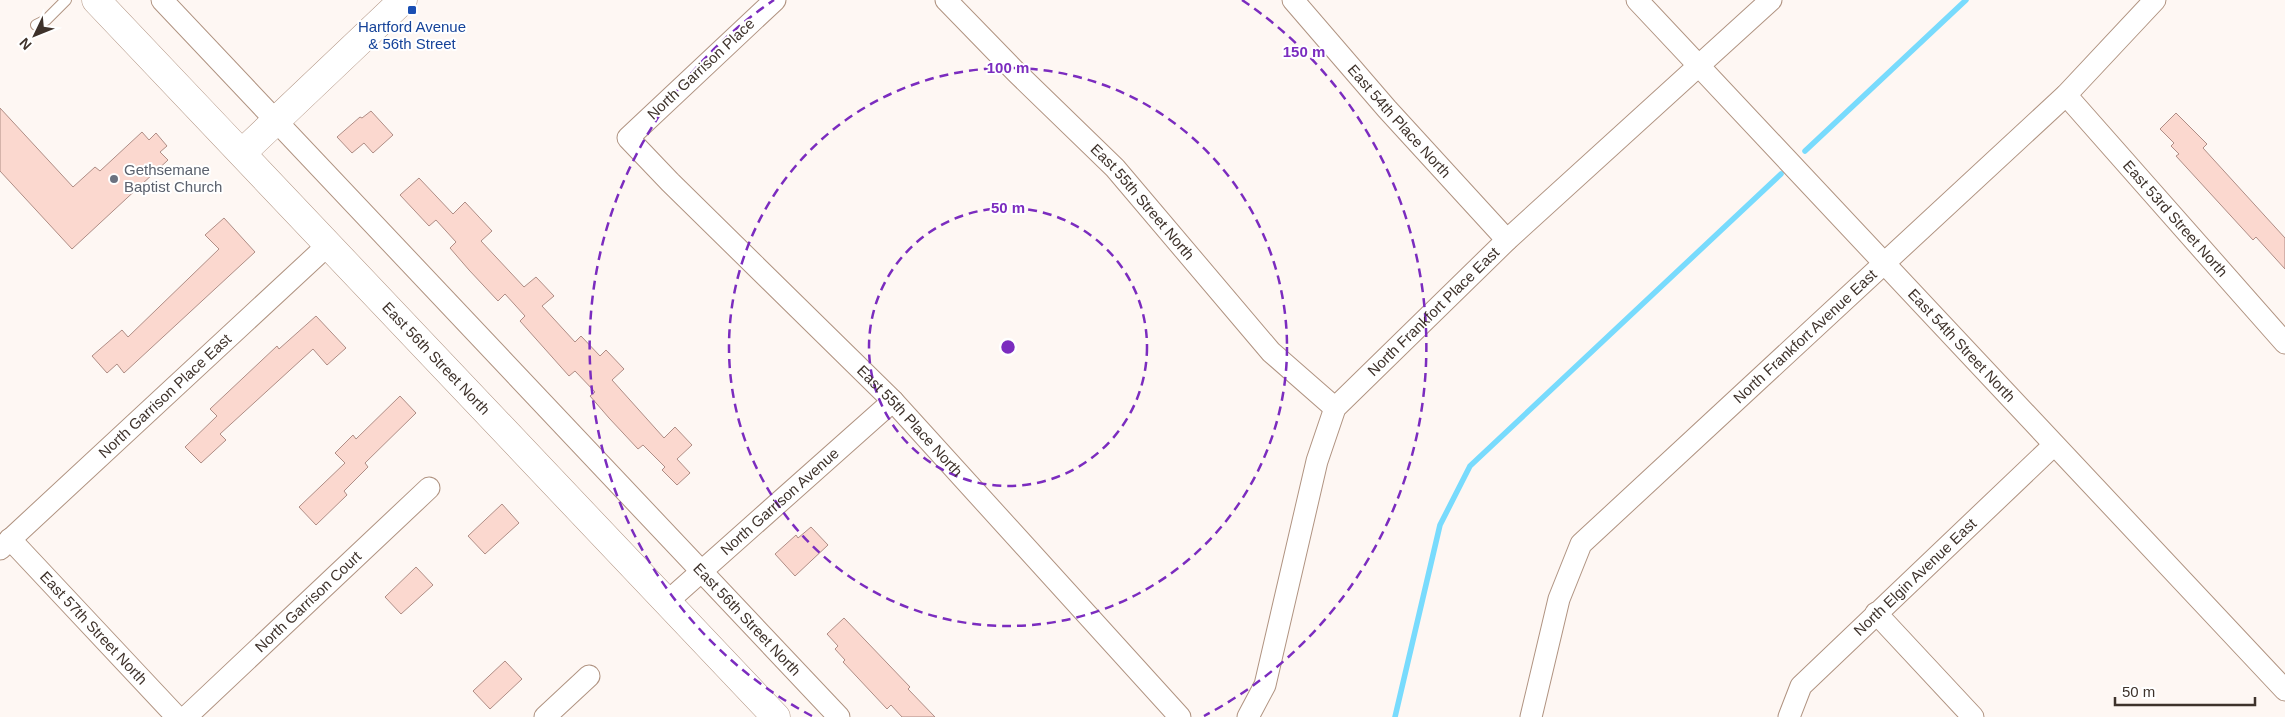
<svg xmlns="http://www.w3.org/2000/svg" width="2285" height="717" viewBox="0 0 2285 717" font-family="Arial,sans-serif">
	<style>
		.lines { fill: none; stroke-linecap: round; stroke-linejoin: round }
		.stream { stroke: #78dbfd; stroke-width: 5.5 }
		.building { fill: #fbd8cf; stroke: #af8d85 }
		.lane-casing { stroke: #b09381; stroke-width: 12 }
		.street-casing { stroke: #b09381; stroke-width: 23 }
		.secondary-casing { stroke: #b09381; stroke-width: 29 }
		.lane { stroke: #fff; stroke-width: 10 }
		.street { stroke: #fff; stroke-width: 21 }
		.secondary { stroke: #fff; stroke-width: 28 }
		.ring { fill: none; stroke: #7b2cbf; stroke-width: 2.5; stroke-dasharray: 9 6 }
		.transit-dot { fill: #1a4fb4; stroke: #fff; stroke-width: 2 }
		.worship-dot { fill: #6b7280; stroke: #fff; stroke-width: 2 }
		.labels { text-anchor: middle; stroke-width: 4; stroke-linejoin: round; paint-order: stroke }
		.transit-label { font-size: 15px; fill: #164399; stroke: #fff }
		.street-label { font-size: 15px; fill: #3e322b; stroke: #fff }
		.worship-label { font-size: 15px; fill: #5b616d; stroke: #fff; text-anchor: start }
		.centre { fill: #7b2cbf; stroke: #fff; stroke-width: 2.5 }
		.ring-label { font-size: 15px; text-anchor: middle; font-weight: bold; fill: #7b2cbf; stroke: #fff; stroke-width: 4; stroke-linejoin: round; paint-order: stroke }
	</style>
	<rect width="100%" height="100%" fill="#fef7f3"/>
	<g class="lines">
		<!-- stream -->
		<g class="stream">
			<path d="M1805 151 1966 0"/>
			<path d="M1395 717 1440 525 1470 466 1781 174"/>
		</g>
	</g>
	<!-- building -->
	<g class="building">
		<path d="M0 108 73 187 95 167 100 171 142 132 149 140 156 133 167 146 160 152 168 160 72 249 0 171Z"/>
		<path d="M371 111 393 135 373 153 364 143 352 153 337 137 360 117 362 118Z"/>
		<path d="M2176 113 2207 144 2203 148 2285 238V269L2256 237 2253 240 2176 156 2179 154 2171 146 2174 143 2160 129Z"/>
		<path d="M419 178 453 214 465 202 492 231 481 241 524 287 536 277 554 296 542 306 575 342 581 336 600 356 606 350 624 369 612 380 664 438 675 427 692 445 677 459 690 473 677 485 662 470 665 467 643 445 638 449 609 418 590 396 595 392 575 371 569 376 520 321 525 316 505 294 498 301 469 270 450 248 456 242 436 220 429 226 400 195Z"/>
		<path d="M224 218 255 252 124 373 117 364 107 373 92 356 122 330 128 337 219 249 205 235Z"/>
		<path d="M316 316 346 348 327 365 313 349 220 434 226 440 201 463 185 447 217 416 210 409 277 346 279 349Z"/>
		<path d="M400 396 416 413 365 463 368 467 344 491 347 495 316 525 299 507 345 463 335 453 353 435 356 439Z"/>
		<path d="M502 504 519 523 485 554 468 536Z"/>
		<path d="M811 527 828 545 795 576 775 554 796 535 798 538Z"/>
		<path d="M416 567 433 585 401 614 385 597Z"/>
		<path d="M844 618 910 687 908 689 935 717H902L891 705 887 709 843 662 845 660 835 649 838 646 827 634Z"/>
		<path d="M505 661 522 679 490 709 473 691Z"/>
	</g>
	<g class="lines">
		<defs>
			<path id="lane" d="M36 25 46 20 66 0"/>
			<g id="street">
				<path id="s1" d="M162 0 839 717"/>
				<path id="s2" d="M775 0 628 138 670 182 893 401 1180 717"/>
				<path id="s3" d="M946 0 1016 72 1115 168 1271 352 1335 408"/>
				<path id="s4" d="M1293 0 1387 109 1507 240"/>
				<path id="s5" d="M1637 0 2285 690"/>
				<path id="s6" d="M2066 95 2285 343"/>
				<path id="s7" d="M10 539 177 717"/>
				<path id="s8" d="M0 549 329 244"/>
				<path id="s9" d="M667 602 893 401"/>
				<path d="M1876 613 1973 717"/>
				<path id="s10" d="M186 717 429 488"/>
				<path d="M545 717 589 676"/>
				<path id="s11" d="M1248 717 1265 685 1317 461 1335 408 1507 240 1771 0"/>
				<path id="s12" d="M1531 717 1559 599 1581 544 2066 95 2155 0"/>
				<path id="s13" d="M1789 717 1801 686 2054 445"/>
			</g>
			<g id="secondary">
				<path id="s14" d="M96 0 776 717"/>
				<path d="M242 153 403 0"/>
			</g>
		</defs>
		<!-- lane casing -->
		<use href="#lane" class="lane-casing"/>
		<!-- street casing -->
		<use href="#street" class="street-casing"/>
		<!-- secondary casing -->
		<use href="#secondary" class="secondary-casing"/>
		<!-- lane -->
		<use href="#lane" class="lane"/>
		<!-- street -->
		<use href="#street" class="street"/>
		<!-- secondary -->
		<use href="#secondary" class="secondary"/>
	</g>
	<!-- distance rings -->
	<g class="ring">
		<circle cx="1008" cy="347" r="139"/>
		<circle cx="1008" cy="347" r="279"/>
		<path d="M812 716A418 418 0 0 1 774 0M1242 0A418 418 0 0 1 1204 716"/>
	</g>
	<!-- markers -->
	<rect class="transit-dot" x="407" y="5" width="10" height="10" rx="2.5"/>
	<circle class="worship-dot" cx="114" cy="179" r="5"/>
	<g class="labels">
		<!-- transit labels -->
		<g class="transit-label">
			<text x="412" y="32">Hartford Avenue<tspan x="412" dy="17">&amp; 56th Street</tspan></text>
		</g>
		<!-- street labels -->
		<g class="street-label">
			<text transform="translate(701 69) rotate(-43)" y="5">North Garrison Place</text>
			<text dy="5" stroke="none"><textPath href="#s4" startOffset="161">East 54th Place North</textPath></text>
			<text dy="5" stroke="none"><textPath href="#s3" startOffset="282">East 55th Street North</textPath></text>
			<text dy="5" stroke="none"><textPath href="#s6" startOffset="165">East 53rd Street North</textPath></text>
			<text dy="5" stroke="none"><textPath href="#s11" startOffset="460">North Frankfort Place East</textPath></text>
			<text dy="5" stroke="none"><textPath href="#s12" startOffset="486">North Frankfort Avenue East</textPath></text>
			<text dy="5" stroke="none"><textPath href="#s5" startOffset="474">East 54th Street North</textPath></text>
			<text dy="5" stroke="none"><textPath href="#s14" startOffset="494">East 56th Street North</textPath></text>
			<text dy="5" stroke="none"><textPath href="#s8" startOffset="225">North Garrison Place East</textPath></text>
			<text dy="5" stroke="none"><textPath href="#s2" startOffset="601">East 55th Place North</textPath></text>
			<text dy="5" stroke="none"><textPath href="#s9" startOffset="151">North Garrison Avenue</textPath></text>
			<text dy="5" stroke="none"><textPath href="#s13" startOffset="191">North Elgin Avenue East</textPath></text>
			<text dy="5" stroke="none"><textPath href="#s10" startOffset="168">North Garrison Court</textPath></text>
			<text dy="5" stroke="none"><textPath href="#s1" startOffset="852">East 56th Street North</textPath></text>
			<text dy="5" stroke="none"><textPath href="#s7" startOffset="122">East 57th Street North</textPath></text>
		</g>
		<!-- worship labels -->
		<g class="worship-label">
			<text x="124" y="175">Gethsemane<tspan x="124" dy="17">Baptist Church</tspan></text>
		</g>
	</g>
	<circle cx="1008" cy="347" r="8" class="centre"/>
	<g class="ring-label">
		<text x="1304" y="57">150 m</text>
		<text x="1008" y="73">100 m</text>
		<text x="1008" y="213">50 m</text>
	</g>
	<!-- north arrow -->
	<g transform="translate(35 35) rotate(227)" stroke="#ffffff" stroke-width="4" paint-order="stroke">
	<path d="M0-4L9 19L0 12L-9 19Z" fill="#3e322b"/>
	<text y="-8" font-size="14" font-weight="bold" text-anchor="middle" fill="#3e322b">N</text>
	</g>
	<!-- scale -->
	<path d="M2115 697v8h140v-8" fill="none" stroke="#3e322b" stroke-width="2.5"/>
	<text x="2122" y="697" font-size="15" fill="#3e322b" stroke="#ffffff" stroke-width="4" paint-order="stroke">50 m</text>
</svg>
